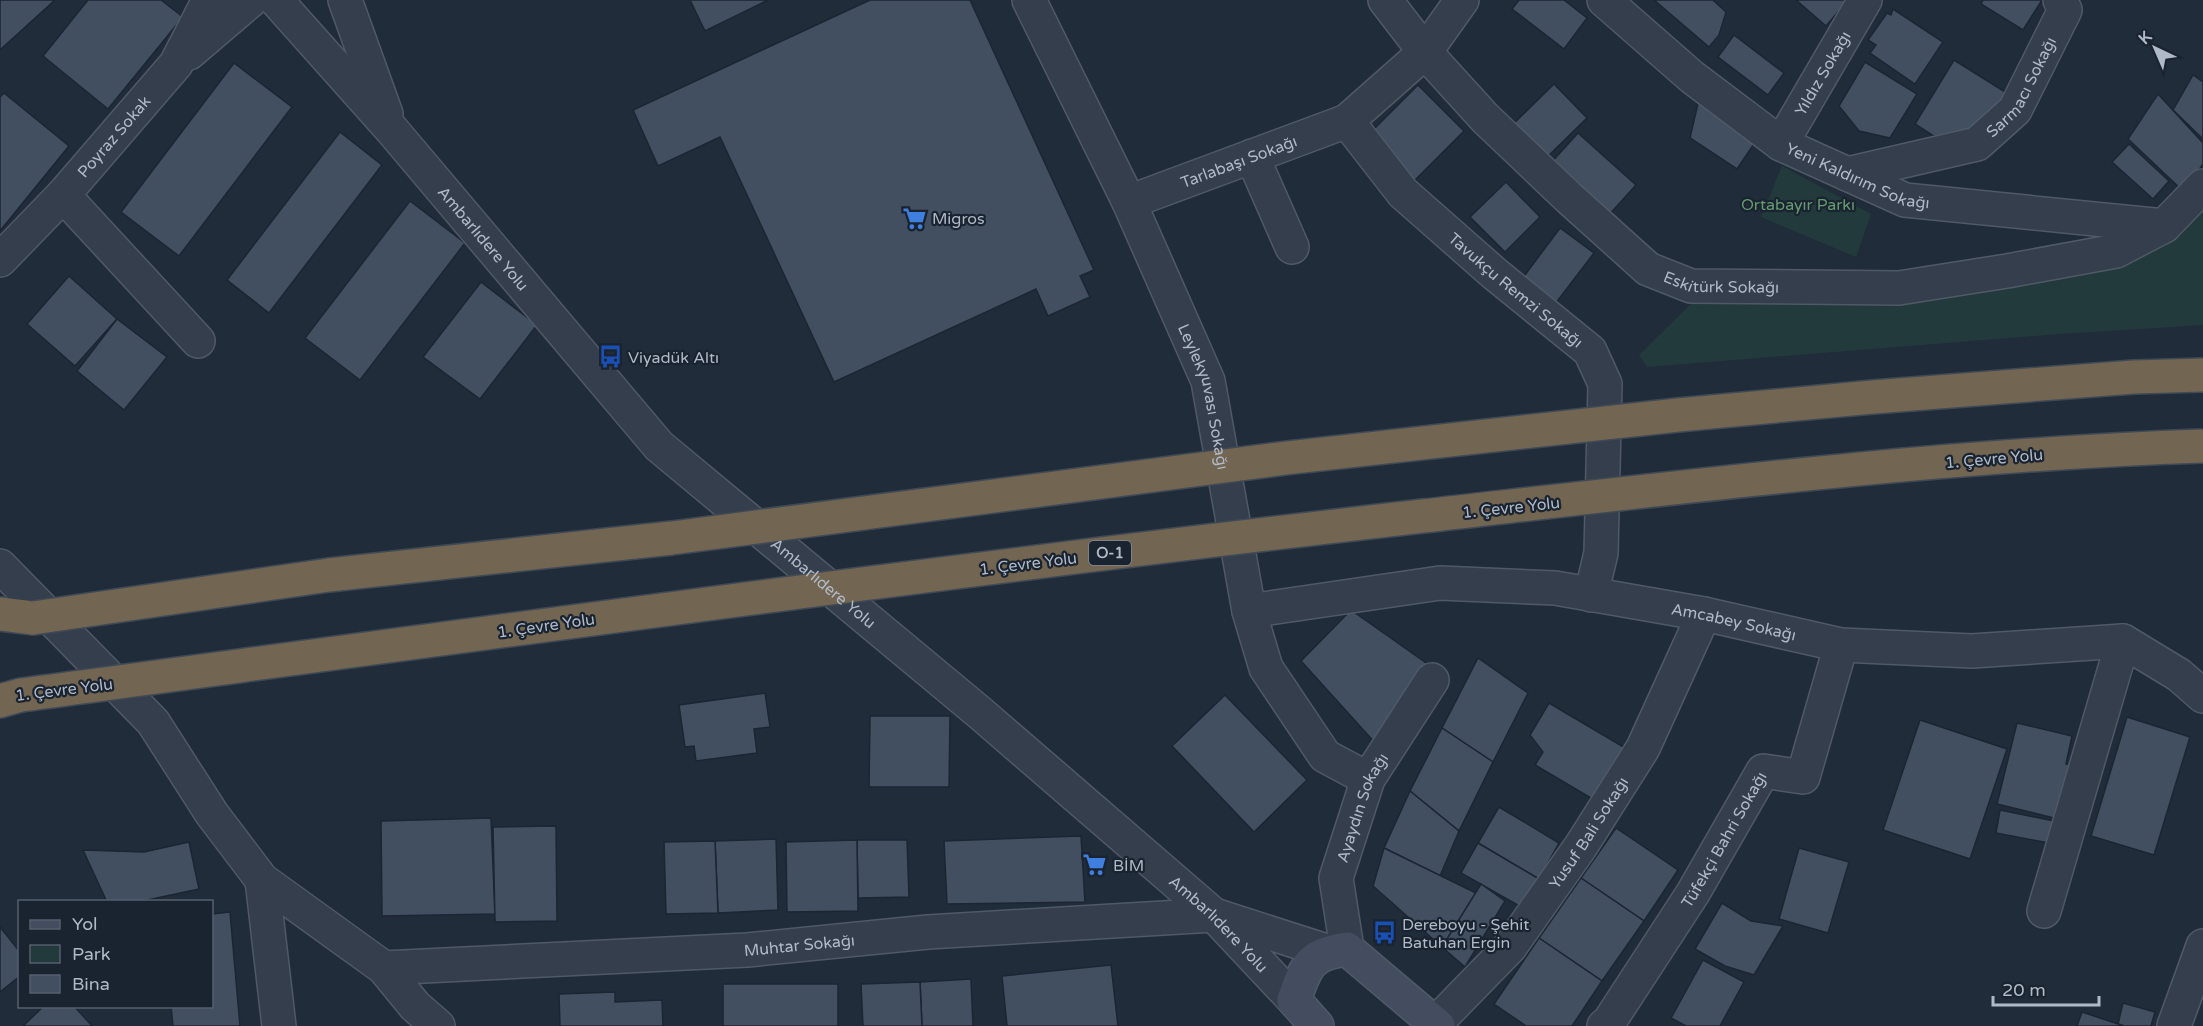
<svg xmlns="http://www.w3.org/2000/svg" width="2203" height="1026" viewBox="0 0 2203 1026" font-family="'Varela Round',sans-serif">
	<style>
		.green { fill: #233a3c }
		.building { fill: #424f60; stroke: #1c2532; stroke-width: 1.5 }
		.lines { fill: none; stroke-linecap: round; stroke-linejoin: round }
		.minor-casing { stroke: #505966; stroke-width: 36 }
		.secondary-casing { stroke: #505966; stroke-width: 36 }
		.motorway-casing { stroke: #404956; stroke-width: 36 }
		.minor { stroke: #353e4c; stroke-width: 33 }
		.secondary { stroke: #434d5f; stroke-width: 33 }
		.motorway { stroke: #726551; stroke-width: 33 }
		.motorway-bridge-casing { stroke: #404956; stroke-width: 36; stroke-linecap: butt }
		.motorway-bridge { stroke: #726551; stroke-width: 33 }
		.labels { text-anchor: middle; stroke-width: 4.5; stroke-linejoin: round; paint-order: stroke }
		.shield { fill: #1a2330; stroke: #838c9a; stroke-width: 1.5 }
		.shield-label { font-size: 15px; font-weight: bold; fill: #b0b9c8 }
		.street-label { font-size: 16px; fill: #b0b9c8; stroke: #1a2330 }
		.park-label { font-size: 16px; fill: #669a71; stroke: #1a2330 }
		.poi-label { font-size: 16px; fill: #b0b9c8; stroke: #1a2330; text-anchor: start }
	</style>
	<rect width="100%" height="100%" fill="#212c3b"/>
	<!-- green -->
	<g class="green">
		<path d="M1782 166 1871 214 1856 257 1761 217Z"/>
		<path d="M2203 207V325L2059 334 1647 367 1639 355 1698 297 1922 294Z"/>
	</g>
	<!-- building -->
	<g class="building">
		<path d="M0 0H55L0 50Z"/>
		<path d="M88 0H161L183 17 108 109 43 56Z"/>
		<path d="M690 0H768L705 31Z"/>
		<path d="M870 0H970L1094 270 1080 276 1090 297 1048 316 1036 289 834 382 720 137 658 166 633 110Z"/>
		<path d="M1519 0H1564L1587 18 1564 49 1512 9Z"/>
		<path d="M1654 0H1713L1726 12 1719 35 1709 47Z"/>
		<path d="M1796 0H1848L1826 26Z"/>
		<path d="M1983 0H2042L2023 30 1981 4Z"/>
		<path d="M1893 9 1943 42 1915 84 1870 53 1876 45 1868 40 1887 13 1891 15Z"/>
		<path d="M1734 35 1784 73 1768 95 1718 57Z"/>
		<path d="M1954 60 2010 95 1971 136 1946 144 1915 124Z"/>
		<path d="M1865 62 1917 94 1890 138 1859 131 1839 106Z"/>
		<path d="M234 63 292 107 179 256 121 212Z"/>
		<path d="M2193 75 2203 82V139L2173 110Z"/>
		<path d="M1554 84 1587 118 1542 162 1509 128Z"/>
		<path d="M1418 85 1464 131 1414 181 1368 135Z"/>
		<path d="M4 93 69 146 0 231V97Z"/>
		<path d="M2158 94 2203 143V164L2184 192 2128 139Z"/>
		<path d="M1699 99 1758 138 1737 169 1690 138Z"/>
		<path d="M340 132 382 165 269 313 227 280Z"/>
		<path d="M1578 133 1636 185 1607 217 1549 165Z"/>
		<path d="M2129 144 2169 181 2153 199 2112 162Z"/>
		<path d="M1506 182 1540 217 1505 252 1470 217Z"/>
		<path d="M410 201 465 243 360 380 305 338Z"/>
		<path d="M1560 228 1594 253 1552 308 1519 283Z"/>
		<path d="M69 276 117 319 75 366 27 324Z"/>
		<path d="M481 282 537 325 480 399 423 357Z"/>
		<path d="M117 319 167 357 124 410 77 371Z"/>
		<path d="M1351 610 1429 665 1377 745 1301 661Z"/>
		<path d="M1478 658 1528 693 1493 762 1442 728Z"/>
		<path d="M765 693 770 727 754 729 757 753 696 761 694 746 685 747 679 705Z"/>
		<path d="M1225 695 1307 780 1254 832 1172 746Z"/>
		<path d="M1549 703 1632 752 1601 804 1535 765 1543 752 1530 735Z"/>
		<path d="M870 716H950L949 787H869Z"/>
		<path d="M2127 717 2190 737 2154 855 2091 836Z"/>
		<path d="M1920 720 2007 749 1970 859 1883 830Z"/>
		<path d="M2017 723 2072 736 2066 764 2080 767 2058 819 1997 804Z"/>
		<path d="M1442 728 1493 762 1459 831 1410 791Z"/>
		<path d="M1410 791 1459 831 1440 876 1384 848Z"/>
		<path d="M1499 807 1559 843 1539 879 1478 843Z"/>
		<path d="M2000 810 2059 822 2054 844 1996 833Z"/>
		<path d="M491 818 495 914 382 916 381 821Z"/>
		<path d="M556 826 557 921 495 922 493 827Z"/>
		<path d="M1616 828 1678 870 1644 921 1581 878Z"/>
		<path d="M1081 836 1085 902 947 904 944 841Z"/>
		<path d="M776 839 778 910 718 913 715 841Z"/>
		<path d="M857 840H907L909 897 858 898Z"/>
		<path d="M857 840 858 911 787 912 786 842Z"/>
		<path d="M715 841 718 913 666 914 664 842Z"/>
		<path d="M189 842 199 889 138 902H107L83 850 144 852Z"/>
		<path d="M1478 843 1539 879 1521 907 1461 873Z"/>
		<path d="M1384 848 1476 893 1442 947 1373 886Z"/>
		<path d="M1799 848 1849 862 1828 933 1779 919Z"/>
		<path d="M1581 878 1644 921 1602 981 1539 938Z"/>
		<path d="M1481 884 1505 901 1465 967 1442 947Z"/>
		<path d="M1722 903 1751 921 1783 926 1754 975 1725 966 1695 949Z"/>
		<path d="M230 912 240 1026H173L171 1006H212V914Z"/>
		<path d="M0 927 20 952V976L0 992Z"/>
		<path d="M1539 938 1602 981 1572 1026H1526L1494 1004Z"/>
		<path d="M1703 960 1744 982 1720 1026H1686L1671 1018Z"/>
		<path d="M1111 965 1118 1026H1007L1002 976Z"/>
		<path d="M971 979 973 1026H922L920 982Z"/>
		<path d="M920 982 922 1026H863L861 984Z"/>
		<rect x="723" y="984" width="115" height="42"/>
		<path d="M615 992V1002L662 1000 663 1026H560L559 994Z"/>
		<path d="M2123 1003 2155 1012 2151 1026H2124L2118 1024Z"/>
		<path d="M44 1006H74L92 1026H23Z"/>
		<path d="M2082 1012 2124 1026H2077Z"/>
	</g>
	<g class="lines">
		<defs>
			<g id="minor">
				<path id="s1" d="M276 0 392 130 659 446 979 712 1214 915 1294 1000"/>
				<path d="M345 0 386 114"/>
				<path id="s2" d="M1029 0 1129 202 1208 381 1249 611 1266 668 1325 756 1368 779"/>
				<path id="s3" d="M1385 0 1425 52 1485 118 1568 197 1648 269 1691 286 1899 288 2007 271 2116 251 2164 226 2203 186"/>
				<path id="s4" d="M1462 0 1425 52 1347 121 1403 193 1495 274 1590 351 1605 384 1601 553 1591 595"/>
				<path id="s5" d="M1604 0 1692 77 1781 144 1905 200 2164 226"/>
				<path d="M189 53 251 0"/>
				<path id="s6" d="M1781 144 1865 0"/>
				<path d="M1252 156 1292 247"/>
				<path id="s7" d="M1847 174 1977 144 2015 110 2065 10 2060 0"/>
				<path d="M63 195 198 341"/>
				<path id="s8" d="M1129 202 1347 121"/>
				<path id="s9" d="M0 260 63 195 176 64 209 0"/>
				<path d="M0 566 153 722 212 814 262 880 384 968 415 1006 438 1026"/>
				<path id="s10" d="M1249 611 1440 583 1555 588 1704 614 1841 645 1972 651 2123 641 2179 675 2203 696"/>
				<path d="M262 880 279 1026"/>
				<path d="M2044 911 2123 641"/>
				<path id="s11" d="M1347 949 1336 878 1368 779 1432 680"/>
				<path id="s12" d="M384 968 747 950 928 932 1214 915 1326 951"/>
				<path id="s13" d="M1433 1026 1510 947 1581 846 1643 748 1704 614"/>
				<path id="s14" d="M1604 1026 1609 1022 1693 893 1763 771 1803 777 1841 645"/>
				<path d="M2174 1026 2203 946"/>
			</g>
			<path id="secondary" d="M1317 1026 1294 1000C1306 967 1308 954 1347 949L1438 1026"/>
			<g id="motorway">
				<path d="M0 614 33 618"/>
				<path d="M0 701 21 695"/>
			</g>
		</defs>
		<!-- minor casing -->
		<use href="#minor" class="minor-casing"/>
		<!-- secondary casing -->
		<use href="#secondary" class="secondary-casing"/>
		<!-- motorway casing -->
		<use href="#motorway" class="motorway-casing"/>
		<!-- minor -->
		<use href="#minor" class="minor"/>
		<!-- secondary -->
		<use href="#secondary" class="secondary"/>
		<!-- motorway -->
		<use href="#motorway" class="motorway"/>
		<defs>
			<g id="motorway-bridge">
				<path d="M33 618 329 575 672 538 1286 458 1678 415 1873 397 2134 377 2203 375"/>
				<path d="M21 695C488 633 954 569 1423 516 1682 487 1942 455 2203 446"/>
			</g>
		</defs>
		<!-- motorway-bridge casing -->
		<use href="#motorway-bridge" class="motorway-bridge-casing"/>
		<!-- motorway-bridge -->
		<use href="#motorway-bridge" class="motorway-bridge"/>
	</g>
	<!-- icons -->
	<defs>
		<symbol id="supermarket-bare" viewBox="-9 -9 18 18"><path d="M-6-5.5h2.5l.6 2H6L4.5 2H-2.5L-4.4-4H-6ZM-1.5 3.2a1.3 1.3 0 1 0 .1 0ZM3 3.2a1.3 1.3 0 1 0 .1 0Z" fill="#3f7fe0" stroke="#1a2330" stroke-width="2.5" paint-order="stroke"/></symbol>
		<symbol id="bus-bare" viewBox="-9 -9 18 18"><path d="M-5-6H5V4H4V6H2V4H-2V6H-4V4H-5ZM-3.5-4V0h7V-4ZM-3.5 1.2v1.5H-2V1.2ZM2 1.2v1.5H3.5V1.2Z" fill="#1a4fb4" stroke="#1a2330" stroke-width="2.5" paint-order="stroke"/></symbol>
	</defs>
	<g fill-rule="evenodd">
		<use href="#supermarket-bare" x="898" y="202" width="33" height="33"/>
		<use href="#bus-bare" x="594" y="340" width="33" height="33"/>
		<use href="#supermarket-bare" x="1078" y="848" width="33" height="33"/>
		<use href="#bus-bare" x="1368" y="916" width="33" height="33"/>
	</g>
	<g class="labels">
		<!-- shield labels -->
		<rect class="shield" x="1089" y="541" width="42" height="24" rx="4.5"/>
		<g class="shield-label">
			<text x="1110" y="558">O-1</text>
		</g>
		<!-- street labels -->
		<g class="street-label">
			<text dy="6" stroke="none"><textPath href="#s6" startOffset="82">Yıldız Sokağı</textPath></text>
			<text dy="6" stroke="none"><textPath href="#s7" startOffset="207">Sarmacı Sokağı</textPath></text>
			<text dy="6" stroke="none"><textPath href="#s9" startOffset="168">Poyraz Sokak</textPath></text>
			<text dy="6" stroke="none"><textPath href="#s8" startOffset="117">Tarlabaşı Sokağı</textPath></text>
			<text dy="6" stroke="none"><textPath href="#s5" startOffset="312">Yeni Kaldırım Sokağı</textPath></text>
			<text dy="6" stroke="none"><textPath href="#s1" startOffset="316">Ambarlıdere Yolu</textPath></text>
			<text dy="6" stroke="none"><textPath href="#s3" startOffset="453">Eskitürk Sokağı</textPath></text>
			<text dy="6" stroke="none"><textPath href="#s4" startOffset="408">Tavukçu Remzi Sokağı</textPath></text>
			<text dy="6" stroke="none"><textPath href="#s2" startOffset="435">Leylekyuvası Sokağı</textPath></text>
			<text transform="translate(1994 458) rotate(-5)" y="6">1. Çevre Yolu</text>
			<text transform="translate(1511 507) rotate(-6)" y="6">1. Çevre Yolu</text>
			<text transform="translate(1028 563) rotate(-7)" y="6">1. Çevre Yolu</text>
			<text dy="6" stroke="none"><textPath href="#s1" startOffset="802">Ambarlıdere Yolu</textPath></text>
			<text dy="6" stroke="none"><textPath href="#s10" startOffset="490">Amcabey Sokağı</textPath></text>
			<text transform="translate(546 625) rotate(-8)" y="6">1. Çevre Yolu</text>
			<text transform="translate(64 689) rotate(-7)" y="6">1. Çevre Yolu</text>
			<text dy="6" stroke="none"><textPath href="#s11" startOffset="147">Ayaydın Sokağı</textPath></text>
			<text dy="6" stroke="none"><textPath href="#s13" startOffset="249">Yusuf Bali Sokağı</textPath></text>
			<text dy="6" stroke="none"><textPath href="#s14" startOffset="222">Tüfekçi Bahri Sokağı</textPath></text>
			<text dy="6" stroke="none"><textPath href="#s1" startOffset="1324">Ambarlıdere Yolu</textPath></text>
			<text dy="6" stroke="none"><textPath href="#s12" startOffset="416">Muhtar Sokağı</textPath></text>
		</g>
		<!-- park labels -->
		<g class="park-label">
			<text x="1798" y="210">Ortabayır Parkı</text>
		</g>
		<!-- poi labels -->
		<g class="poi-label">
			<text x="932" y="224">Migros</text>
			<text x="628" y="363">Viyadük Altı</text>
			<text x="1113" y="871">BİM</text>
			<text x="1402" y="930">Dereboyu - Şehit<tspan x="1402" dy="18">Batuhan Ergin</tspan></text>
		</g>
	</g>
	<!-- legend -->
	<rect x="18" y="900" width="195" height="108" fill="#1a2330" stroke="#565f6d" stroke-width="1.5"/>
	<rect x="30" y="920" width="30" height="9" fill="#434d5f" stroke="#565f6d" stroke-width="1.5"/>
	<text x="72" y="930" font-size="18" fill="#b0b9c8">Yol</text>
	<rect x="30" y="945" width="30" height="18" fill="#233a3c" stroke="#565f6d" stroke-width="1.5"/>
	<text x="72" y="960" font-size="18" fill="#b0b9c8">Park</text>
	<rect x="30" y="975" width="30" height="18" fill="#424f60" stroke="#565f6d" stroke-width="1.5"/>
	<text x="72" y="990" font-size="18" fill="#b0b9c8">Bina</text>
	<!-- north arrow -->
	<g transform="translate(2155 48) rotate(316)" stroke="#1a2330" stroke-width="4.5" paint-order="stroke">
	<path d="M0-4.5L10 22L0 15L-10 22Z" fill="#b0b9c8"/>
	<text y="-9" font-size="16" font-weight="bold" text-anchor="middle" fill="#b0b9c8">K</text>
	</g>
	<!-- scale -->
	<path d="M1993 996v9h106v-9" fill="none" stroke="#b0b9c8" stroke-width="3"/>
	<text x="2002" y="996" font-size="18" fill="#b0b9c8" stroke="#1a2330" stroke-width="4.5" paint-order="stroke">20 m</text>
</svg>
